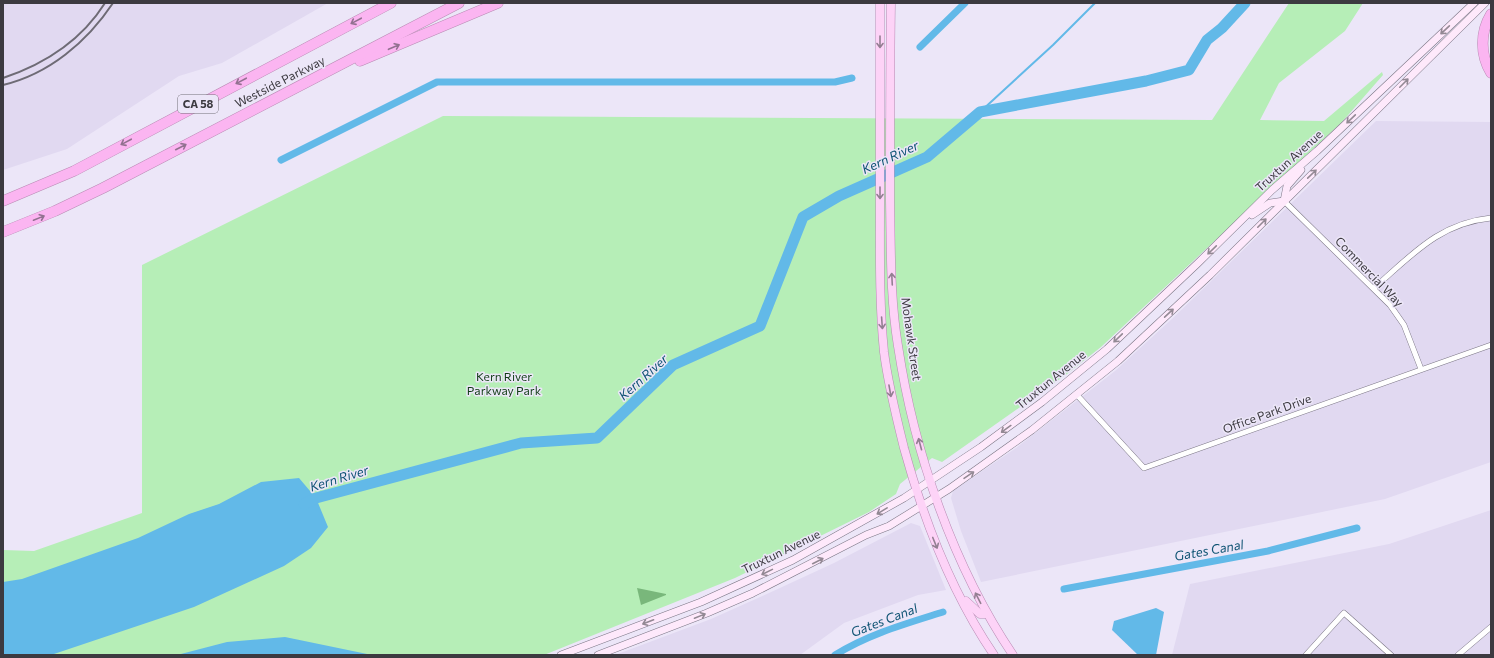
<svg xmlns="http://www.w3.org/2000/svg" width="1494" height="658" viewBox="0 0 1494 658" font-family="Commissioner,sans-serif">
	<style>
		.built { fill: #e1d9f1 }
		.green { fill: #b6eeb7 }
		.forest { fill: #79b77b }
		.water { fill: #62b9e8 }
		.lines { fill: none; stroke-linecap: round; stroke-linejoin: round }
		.stream { stroke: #62b9e8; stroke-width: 2 }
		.canal { stroke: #62b9e8; stroke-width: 7 }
		.river { stroke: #62b9e8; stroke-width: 11 }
		.minor-casing { stroke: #7b7685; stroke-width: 6 }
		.secondary-casing { stroke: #7b7685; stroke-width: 8 }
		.primary-casing { stroke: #b88ab3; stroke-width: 9 }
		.motorway-casing { stroke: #b88ab3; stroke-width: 11 }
		.minor { stroke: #fff; stroke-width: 5 }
		.secondary { stroke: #fee9fb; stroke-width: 7 }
		.primary { stroke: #fdd3f7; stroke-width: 8 }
		.motorway { stroke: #fbb5f1; stroke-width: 10 }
		.rail { stroke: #6e6b75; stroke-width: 2 }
		.oneway { stroke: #927190 }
		.oneway2 { stroke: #938994 }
		.oneway3 { stroke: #937f92 }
		.labels { text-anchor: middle; stroke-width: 3; stroke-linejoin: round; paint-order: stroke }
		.shield { fill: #ece6f8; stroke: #716e77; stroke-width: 1 }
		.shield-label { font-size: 11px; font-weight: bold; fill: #3c3a40 }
		.street-label { font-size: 12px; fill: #3c3a40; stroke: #ece6f8 }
		.park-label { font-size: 12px; fill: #0f3c14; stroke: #ece6f8 }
		.water-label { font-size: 13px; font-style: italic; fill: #105474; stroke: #ece6f8 }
	</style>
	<rect width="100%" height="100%" fill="#ece6f8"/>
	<!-- built -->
	<g class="built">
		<path d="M3 3H328L222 63 179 76 67 149 3 170Z"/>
		<path d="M1376 121 1491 122V462L1385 499 981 582 961 531 951 498 953 491 1016 448 1115 371 1173 318Z"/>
		<path d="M1491 510V655H1172L1190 584 1389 544Z"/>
		<path d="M911 523 920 526 946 590 918 595 844 623 800 655H615L711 619 758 598 834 563Z"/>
	</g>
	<!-- green -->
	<path class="green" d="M1289 3H1363L1345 31 1279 83 1260 120 1324 121 1382 72 1383 75 1342 122 1101 347 1067 374 942 462 932 458 900 484 896 494 869 512 735 578 544 655H3V550L34 551 142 513V265L443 116 1212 120Z"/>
	<!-- forest -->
	<path class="forest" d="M637 588 666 594V595L641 605Z"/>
	<!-- water -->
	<g class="water">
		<path d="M299 478 316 498 328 527 311 548 284 566 194 607 51 655H3V582L22 579 138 538 189 514 219 504 261 482Z"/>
		<path d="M1156 608 1164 612 1156 655H1138L1112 630 1114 621Z"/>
		<path d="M285 637 372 655H177L227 642Z"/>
	</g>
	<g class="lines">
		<!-- stream -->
		<path class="stream" d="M980 112 1053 45 1095 3"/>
		<!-- canal -->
		<g class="canal">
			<path d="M920 47 965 3"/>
			<path d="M281 160 437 82H835L852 78"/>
			<path d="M1064 589 1268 551 1357 528"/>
			<path d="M835 655C869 634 905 624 943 612"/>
		</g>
		<!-- river -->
		<path class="river" d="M304 504 316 498 521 443 597 438 673 365 760 326 803 217 839 196 927 157 980 112 1146 81 1189 70 1207 40 1222 28 1245 3"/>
		<defs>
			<g id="minor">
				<path d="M1284 201 1390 305 1404 325 1421 369"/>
				<path d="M1374 288C1411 256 1439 223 1491 218"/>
				<path d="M1077 395 1144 468 1491 345"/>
				<path d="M1306 655 1344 613 1391 655"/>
				<path d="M1458 655 1491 627"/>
			</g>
			<g id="secondary">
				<path d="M1284 201 1287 186 1301 170"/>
				<path d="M1252 215 1270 203 1284 201"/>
				<path d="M561 655 701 602 793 560 904 498 981 447 1042 402 1107 349 1198 263 1272 190 1317 151 1474 3"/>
				<path d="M598 655 707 613 753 593 866 535 889 526 949 489 1032 430 1118 361 1210 275 1485 3"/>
			</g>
			<g id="primary">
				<path d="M880 3C880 70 880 136 880 203 880 252 879 302 884 352 888 384 896 416 904 448 924 521 951 592 994 655"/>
				<path d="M891 3C890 69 890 134 890 200 891 249 890 298 898 346 914 452 953 566 1013 655"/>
				<path d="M966 601 980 614H987"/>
			</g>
			<g id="motorway">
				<path d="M1491 14C1480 32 1480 55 1491 73"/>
				<path d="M360 61 498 3"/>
				<path d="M3 201 74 171 391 3"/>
				<path d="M3 232 55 211 103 188 459 3"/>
			</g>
		</defs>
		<!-- minor casing -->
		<use href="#minor" class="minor-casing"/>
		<!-- secondary casing -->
		<use href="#secondary" class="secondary-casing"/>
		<!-- primary casing -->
		<use href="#primary" class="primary-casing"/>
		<!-- motorway casing -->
		<use href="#motorway" class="motorway-casing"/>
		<!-- minor -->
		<use href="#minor" class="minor"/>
		<!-- secondary -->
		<use href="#secondary" class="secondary"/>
		<!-- primary -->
		<use href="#primary" class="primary"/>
		<!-- motorway -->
		<use href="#motorway" class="motorway"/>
		<!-- rail -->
		<g class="rail">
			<path d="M3 78C45 64 81 41 105 3"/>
			<path d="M3 85C49 74 87 42 113 3"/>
		</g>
	</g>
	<!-- one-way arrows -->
	<defs><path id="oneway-shaft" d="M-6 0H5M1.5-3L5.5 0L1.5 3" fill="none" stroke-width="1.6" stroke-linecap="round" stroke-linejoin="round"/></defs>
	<g class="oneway">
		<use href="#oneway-shaft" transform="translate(356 21) rotate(152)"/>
		<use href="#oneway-shaft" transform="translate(394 47) rotate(-23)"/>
		<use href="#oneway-shaft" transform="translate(241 81) rotate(152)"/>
		<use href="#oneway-shaft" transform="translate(126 142) rotate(152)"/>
		<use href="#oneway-shaft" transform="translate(181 147) rotate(-27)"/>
		<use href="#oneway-shaft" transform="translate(39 218) rotate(-22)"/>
	</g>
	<g class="oneway2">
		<use href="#oneway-shaft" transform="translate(1445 30) rotate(137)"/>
		<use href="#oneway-shaft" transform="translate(1404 83) rotate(-45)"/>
		<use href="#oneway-shaft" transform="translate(1351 119) rotate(136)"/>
		<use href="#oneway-shaft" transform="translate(1312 174) rotate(-44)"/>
		<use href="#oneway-shaft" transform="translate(1262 223) rotate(-45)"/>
		<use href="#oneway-shaft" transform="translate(1212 250) rotate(136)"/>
		<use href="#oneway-shaft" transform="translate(1169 313) rotate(-43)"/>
		<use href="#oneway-shaft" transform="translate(1118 338) rotate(136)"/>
		<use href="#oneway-shaft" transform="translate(1006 429) rotate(144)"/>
		<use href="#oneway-shaft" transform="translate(969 475) rotate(-34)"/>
		<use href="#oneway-shaft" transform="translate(882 511) rotate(149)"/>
		<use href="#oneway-shaft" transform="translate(818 561) rotate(-27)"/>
		<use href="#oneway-shaft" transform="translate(767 572) rotate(154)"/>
		<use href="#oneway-shaft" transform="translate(700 616) rotate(-22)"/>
		<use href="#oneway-shaft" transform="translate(648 622) rotate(159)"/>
	</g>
	<g class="oneway3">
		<use href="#oneway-shaft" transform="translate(880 42) rotate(90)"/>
		<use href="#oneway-shaft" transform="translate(880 193) rotate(90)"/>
		<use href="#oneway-shaft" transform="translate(892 279) rotate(-93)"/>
		<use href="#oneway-shaft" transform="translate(882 323) rotate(86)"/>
		<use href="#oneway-shaft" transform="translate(890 391) rotate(80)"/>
		<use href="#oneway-shaft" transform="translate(920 444) rotate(-105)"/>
		<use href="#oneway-shaft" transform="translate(935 543) rotate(68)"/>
		<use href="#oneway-shaft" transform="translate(978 598) rotate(-117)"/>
	</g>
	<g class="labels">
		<!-- shield labels -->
		<rect class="shield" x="178" y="95" width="40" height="18" rx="3"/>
		<g class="shield-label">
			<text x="198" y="108">CA 58</text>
		</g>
		<!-- street labels -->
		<g class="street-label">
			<text transform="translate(280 82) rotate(-27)" y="4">Westside Parkway</text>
			<text transform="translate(1289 161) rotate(-42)" y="4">Truxtun Avenue</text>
			<text transform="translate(1369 272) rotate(46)" y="4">Commercial Way</text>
			<text transform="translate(911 339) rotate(82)" y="4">Mohawk Street</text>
			<text transform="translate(1051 380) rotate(-39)" y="4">Truxtun Avenue</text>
			<text transform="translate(1267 414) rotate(-20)" y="4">Office Park Drive</text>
			<text transform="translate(781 552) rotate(-26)" y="4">Truxtun Avenue</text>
		</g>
		<!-- park labels -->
		<g class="park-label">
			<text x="504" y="381">Kern River<tspan x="504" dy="14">Parkway Park</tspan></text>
		</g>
		<!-- water labels -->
		<g class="water-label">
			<text transform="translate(890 157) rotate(-25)" y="5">Kern River</text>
			<text transform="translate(643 377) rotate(-42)" y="5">Kern River</text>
			<text transform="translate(339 478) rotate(-17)" y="5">Kern River</text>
			<text transform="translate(1209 550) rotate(-10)" y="5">Gates Canal</text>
			<text transform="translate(884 620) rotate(-21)" y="5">Gates Canal</text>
		</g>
	</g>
	<!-- border -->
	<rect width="1494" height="658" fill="none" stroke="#3c3a40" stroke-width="8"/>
</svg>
